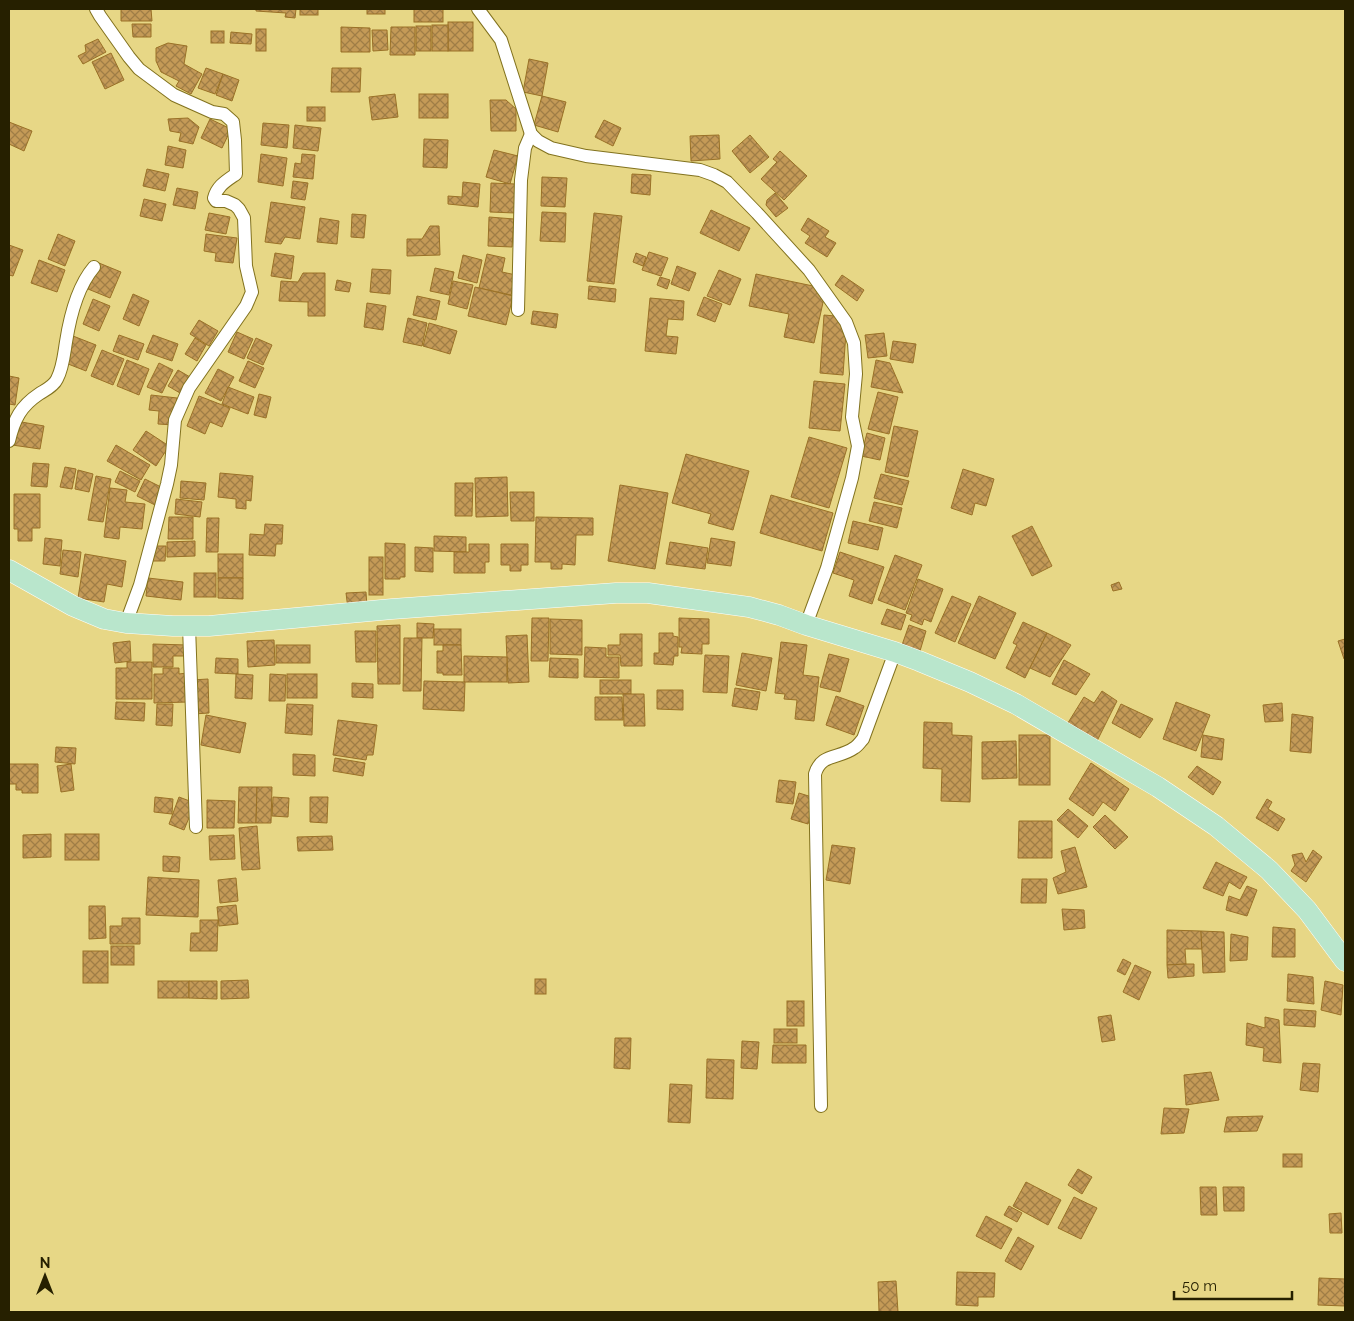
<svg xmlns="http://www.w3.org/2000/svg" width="1354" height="1321" viewBox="0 0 1354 1321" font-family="Raleway,sans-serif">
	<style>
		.building { fill: url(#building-cross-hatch); stroke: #9a7127 }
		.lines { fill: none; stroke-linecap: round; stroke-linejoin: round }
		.minor-casing { stroke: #82721e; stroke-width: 14 }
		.primary-casing { stroke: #fff; stroke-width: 21 }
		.minor { stroke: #fff; stroke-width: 12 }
		.primary { stroke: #b9e6cc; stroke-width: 20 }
	</style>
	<defs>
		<pattern id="building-cross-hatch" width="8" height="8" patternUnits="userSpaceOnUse" patternTransform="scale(1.25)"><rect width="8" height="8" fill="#c49a57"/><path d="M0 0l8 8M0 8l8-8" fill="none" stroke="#9f7d46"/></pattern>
	</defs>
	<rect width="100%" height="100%" fill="#e7d786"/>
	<!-- building -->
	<g class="building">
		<path d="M121 9H151L152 21H121Z"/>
		<path d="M256 9H296L295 18 285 17 286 13 256 11Z"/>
		<rect x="300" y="9" width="18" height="6"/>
		<rect x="367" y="9" width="18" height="5"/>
		<rect x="414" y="9" width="29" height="13"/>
		<rect x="448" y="22" width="25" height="29"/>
		<path d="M132 24H151V37H133Z"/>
		<rect x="432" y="25" width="16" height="26"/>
		<rect x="416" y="26" width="15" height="25"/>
		<path d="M341 27 370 28V52H341Z"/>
		<path d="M391 27H415V55H390Z"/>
		<rect x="256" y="29" width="10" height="22"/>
		<path d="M372 30H387L388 50 373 51Z"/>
		<rect x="211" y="31" width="13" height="12"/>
		<path d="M231 32 252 34 251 44 230 43Z"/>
		<path d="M98 39 106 52 83 64 78 56 86 52 85 45Z"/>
		<path d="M168 43 187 46 184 64 202 74 191 94 176 86 179 81 161 72 156 61V48Z"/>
		<path d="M111 53 124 80 105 89 92 62Z"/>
		<path d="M529 59 548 63 542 96 523 92Z"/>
		<path d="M206 68 223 74 215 94 198 88Z"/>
		<path d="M332 68H361L360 92H331Z"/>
		<path d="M223 74 239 80 232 101 216 95Z"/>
		<path d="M395 94 398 117 372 120 369 97Z"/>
		<rect x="419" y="94" width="29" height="24"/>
		<path d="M542 96 566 102 558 132 534 125Z"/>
		<path d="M490 100H506L516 109V131H491Z"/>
		<rect x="307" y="107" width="18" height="14"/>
		<path d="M188 118 199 127 193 144 179 141 181 133 170 131 168 119Z"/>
		<path d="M210 119 231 129 222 148 201 138Z"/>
		<path d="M604 120 621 128 613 146 595 137Z"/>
		<path d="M9 122 32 131 24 151 9 144Z"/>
		<path d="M263 123 289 125 287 148 261 145Z"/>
		<path d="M295 125 321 128 318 151 293 148Z"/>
		<path d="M719 135 720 159 691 161 690 136Z"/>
		<path d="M750 135 769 157 750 173 732 151Z"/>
		<path d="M424 139 448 140 447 168 423 167Z"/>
		<path d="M168 146 186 150 183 168 165 165Z"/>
		<path d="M494 150 518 156 510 184 486 177Z"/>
		<path d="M780 151 807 176 784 200 761 179 777 162 773 159Z"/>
		<path d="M261 154 287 158 283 186 258 182Z"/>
		<path d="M302 154 315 155 313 179 293 177 295 163 301 164Z"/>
		<path d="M147 169 169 174 165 191 143 186Z"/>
		<path d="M632 174 651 175 650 195 631 193Z"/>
		<path d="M542 177 567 178 565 207 541 206Z"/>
		<path d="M293 181 308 183 305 200 291 198Z"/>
		<path d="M463 182 480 184 478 207 448 204V196L462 197Z"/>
		<path d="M491 183 516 184 515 213 490 212Z"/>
		<path d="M177 188 198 192 195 209 173 205Z"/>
		<path d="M775 193 788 208 776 217 766 205 767 200Z"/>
		<path d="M144 199 166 204 162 221 140 216Z"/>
		<path d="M271 202 305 207 300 239 285 237 281 244 265 242Z"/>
		<path d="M711 210 750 228 739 251 700 233Z"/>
		<path d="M542 212 566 213 565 242 540 241Z"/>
		<path d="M209 213 230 217 226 234 205 230Z"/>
		<path d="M594 213 622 216 614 284 587 281Z"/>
		<path d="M352 214 366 215 364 238 351 237Z"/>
		<path d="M489 217 514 219 512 247 488 246Z"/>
		<path d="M320 218 339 221 337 244 317 242Z"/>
		<path d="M808 218 829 231 825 237 836 243 827 257 805 243 810 236 801 230Z"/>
		<path d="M430 226H439L440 255 407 256V239H422Z"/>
		<path d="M58 234 75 241 65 266 48 259Z"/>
		<path d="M206 234 237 238 233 263 215 261 216 253 204 251Z"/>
		<path d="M9 245 23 250 13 276 9 275Z"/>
		<path d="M649 252 668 258 661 276 642 270Z"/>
		<path d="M275 253 294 256 291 279 271 276Z"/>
		<path d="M636 253 646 257 643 266 633 262Z"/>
		<path d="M487 254 505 258 502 272 516 275 511 295 479 288Z"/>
		<path d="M463 255 482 260 477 283 458 278Z"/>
		<path d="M39 260 65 270 57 292 31 283Z"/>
		<path d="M99 263 121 272 110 298 88 289Z"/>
		<path d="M677 266 696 273 689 291 671 284Z"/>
		<path d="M435 268 454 272 449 295 430 291Z"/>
		<path d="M372 269 391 270 390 294 370 292Z"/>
		<path d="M719 270 741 279 730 305 707 296Z"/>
		<path d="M303 273H325V316H308V302L279 301 281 281 298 282Z"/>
		<path d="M756 274 813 286 824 298 814 343 784 337 789 314 749 306Z"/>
		<path d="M842 275 864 290 857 301 835 285Z"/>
		<path d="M660 277 670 280 667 289 657 285Z"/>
		<path d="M337 280 351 283 349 292 335 290Z"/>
		<path d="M453 281 473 285 467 309 448 304Z"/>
		<path d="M589 286 616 289 615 302 588 299Z"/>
		<path d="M475 287 513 296 506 325 468 316Z"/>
		<path d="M133 294 149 301 139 326 123 319Z"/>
		<path d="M417 296 440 301 436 320 413 315Z"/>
		<path d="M704 297 722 304 715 322 697 315Z"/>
		<path d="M650 298 684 301 683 320 668 319 666 336 678 337 676 354 645 351Z"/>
		<path d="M93 299 110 306 99 331 83 324Z"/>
		<path d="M367 303 386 306 383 330 364 327Z"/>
		<path d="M533 311 558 314 556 328 531 324Z"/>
		<path d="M824 315 835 316 846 332 843 375 820 373Z"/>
		<path d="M408 318 427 323 422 346 403 342Z"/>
		<path d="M199 320 218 331 209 346 190 334Z"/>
		<path d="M429 323 457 331 450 354 423 346Z"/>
		<path d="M237 332 253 339 244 359 228 352Z"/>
		<path d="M884 333 887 356 868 358 865 335Z"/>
		<path d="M119 335 144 344 138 360 113 351Z"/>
		<path d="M153 335 178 344 172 361 146 352Z"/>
		<path d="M73 336 96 345 86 371 63 362Z"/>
		<path d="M195 338 206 345 197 361 185 354Z"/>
		<path d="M256 338 272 345 263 365 247 358Z"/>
		<path d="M893 341 916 344 913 363 890 359Z"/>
		<path d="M102 350 124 359 113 385 91 376Z"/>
		<path d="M127 360 149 369 139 395 117 386Z"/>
		<path d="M876 360 890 363 903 393 871 387Z"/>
		<path d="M248 361 264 368 255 388 239 381Z"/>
		<path d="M159 363 173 370 162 393 147 387Z"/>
		<path d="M218 369 234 377 221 401 205 393Z"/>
		<path d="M178 370 190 377 180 393 168 386Z"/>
		<path d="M9 376 19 378 15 405 9 404Z"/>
		<path d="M814 381 845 384 840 431 809 428Z"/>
		<path d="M228 387 254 397 248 414 222 404Z"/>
		<path d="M878 392 898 397 889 434 868 429Z"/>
		<path d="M259 394 271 397 266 418 254 415Z"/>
		<path d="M151 395 177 398 174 425 158 424 159 411 149 410Z"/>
		<path d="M199 396 230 408 222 427 210 422 205 434 187 426Z"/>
		<path d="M16 421 44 426 40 449 12 445Z"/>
		<path d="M894 426 918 431 908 477 885 472Z"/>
		<path d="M146 431 169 446 156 466 133 450Z"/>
		<path d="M867 433 885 438 880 460 861 456Z"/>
		<path d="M809 437 847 448 829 508 791 497Z"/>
		<path d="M116 445 150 465 141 480 107 461Z"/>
		<path d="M686 454 749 471 733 530 708 523 711 514 672 503Z"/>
		<path d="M33 463 49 464 47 487 31 486Z"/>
		<path d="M65 467 76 469 72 489 60 487Z"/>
		<path d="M963 469 994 479 986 506 975 503 972 515 951 508Z"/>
		<path d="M78 470 93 474 89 492 75 489Z"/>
		<path d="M120 471 140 481 135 492 115 482Z"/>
		<path d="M220 473 253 476 251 501 246 500V509L236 508V499L218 497Z"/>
		<path d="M881 474 909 481 902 505 874 498Z"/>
		<path d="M96 476 111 479 103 522 88 520Z"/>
		<path d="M507 477 508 516 476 517 475 478Z"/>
		<path d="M145 479 163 488 155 505 137 496Z"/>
		<path d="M181 481 206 483 204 500 180 498Z"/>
		<path d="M455 483H473L472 516H455Z"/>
		<path d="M620 485 668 493 655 569 608 561Z"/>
		<path d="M110 488 127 490 125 502 145 504 142 529 120 527 119 539 104 537Z"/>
		<path d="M510 492H534V521H511Z"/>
		<path d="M14 494H40V528H32V541H18V529H14Z"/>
		<path d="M771 495 833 513 822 551 760 533Z"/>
		<path d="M176 499 202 502 200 517 175 514Z"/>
		<path d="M874 502 902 508 897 528 869 521Z"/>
		<path d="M169 517H193V539H168Z"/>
		<path d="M536 517 593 518V535H576L575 565 562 564V569H551V562H535Z"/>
		<path d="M207 518H219L218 552H206Z"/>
		<path d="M853 521 883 528 878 550 848 543Z"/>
		<path d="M265 524 283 525 282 544H276L275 556 249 555 250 534 264 535Z"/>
		<path d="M1032 526 1052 566 1032 576 1012 536Z"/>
		<path d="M434 536 466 537V552L434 551Z"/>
		<path d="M45 538 62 540 60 566 43 564Z"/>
		<path d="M711 538 735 542 731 566 707 563Z"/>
		<path d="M195 541V556L167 557V542Z"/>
		<path d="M670 542 708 548 705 569 666 564Z"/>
		<path d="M385 543 405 544V577H400V579H385Z"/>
		<path d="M469 544H489V562H485V573H454V552H469Z"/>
		<path d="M501 544H528V565H521V571H510V565H501Z"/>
		<path d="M152 546H166L165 561H152Z"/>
		<path d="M415 547 433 548V572L415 571Z"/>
		<path d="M63 550 81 552 78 577 60 574Z"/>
		<path d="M840 552 884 567 872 604 849 596 854 580 833 573Z"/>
		<path d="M85 554 126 561 122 587 107 584 104 602 78 598Z"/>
		<rect x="218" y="554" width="25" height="24"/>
		<path d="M895 555 922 565 905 610 878 600Z"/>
		<rect x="369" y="557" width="14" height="38"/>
		<rect x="194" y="573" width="22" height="24"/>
		<path d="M148 578 183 582 181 600 146 596Z"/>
		<path d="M218 578H243V599L218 598Z"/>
		<path d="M918 579 943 589 931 622 924 619 922 625 910 620 912 615 906 613Z"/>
		<path d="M1119 582 1122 589 1113 591 1111 585Z"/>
		<path d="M366 592 367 607 348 609 346 593Z"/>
		<path d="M952 596 971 604 955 642 935 633Z"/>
		<path d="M979 596 1016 613 995 659 958 643Z"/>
		<path d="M887 609 906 615 901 630 881 624Z"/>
		<path d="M532 618H549L548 661H531Z"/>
		<path d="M679 618 709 619V644H702V654L681 653 682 647H679Z"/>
		<path d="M550 619 582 620V655L550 654Z"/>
		<path d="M1023 622 1047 633 1025 678 1006 668 1017 645 1013 643Z"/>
		<path d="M417 623 434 624 433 638H417Z"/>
		<path d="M400 625V684H378L377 626Z"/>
		<path d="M909 625 926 631 920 651 902 645Z"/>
		<rect x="434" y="629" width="27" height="16"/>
		<path d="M355 631H376V662H356Z"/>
		<path d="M659 633H673V636L678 637V656H674L673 665 654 664V653H659Z"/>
		<path d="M1047 633 1071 645 1050 677 1030 668Z"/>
		<path d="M620 634H642V666H621L620 655H608V645H620Z"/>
		<path d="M527 635 529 682 508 683 506 636Z"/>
		<path d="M404 638H422L421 691H403Z"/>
		<path d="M1345 639V659H1344L1338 641Z"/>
		<path d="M274 640 275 665 248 667 247 641Z"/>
		<path d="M130 641 131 661 115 663 113 643Z"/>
		<path d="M781 642 807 645 803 675 819 677 814 721 795 719 797 700 784 699 785 694 775 693Z"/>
		<path d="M153 644 187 645V656H173V667H153Z"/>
		<rect x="276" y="645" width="34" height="18"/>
		<path d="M443 645H461L462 675H443V673H437V651H443Z"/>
		<path d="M585 647 606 648V657H619V678L584 677Z"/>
		<path d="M742 653 772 658 766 691 736 685Z"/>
		<path d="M829 654 849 659 840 692 820 687Z"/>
		<path d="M705 655 729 656 727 693 703 692Z"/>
		<path d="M464 656 507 657V682H464Z"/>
		<path d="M216 658 238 659V674L215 673Z"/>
		<path d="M550 658 578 659V678L549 677Z"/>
		<path d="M1064 660 1090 674 1076 695 1052 684Z"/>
		<path d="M127 662H152V699H116V668H127Z"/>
		<path d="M163 668H179V674L187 673 188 702 154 703V674H163Z"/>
		<path d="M236 674 253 675 252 699 235 698Z"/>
		<path d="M270 674 286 675 285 701H269Z"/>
		<rect x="287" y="674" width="30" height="24"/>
		<path d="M208 679 209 713 193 714 192 680Z"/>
		<rect x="600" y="680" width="31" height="14"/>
		<path d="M424 681 465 682 464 711 423 709Z"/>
		<path d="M352 683 373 684V698L352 697Z"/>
		<path d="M735 688 760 692 757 710 732 706Z"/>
		<path d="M657 690H683V710L657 709Z"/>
		<path d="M1102 691 1117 701 1096 743 1066 726 1084 697 1094 703Z"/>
		<path d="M623 694H644L645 726H624Z"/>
		<path d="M836 696 864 706 854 735 826 725Z"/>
		<path d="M595 697H622L623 720H595Z"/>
		<path d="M116 702 145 703 144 721 115 719Z"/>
		<path d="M1176 702 1210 715 1196 751 1163 739Z"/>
		<path d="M1282 703 1283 721 1265 722 1263 705Z"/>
		<path d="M157 704H173L172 726 156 725Z"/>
		<path d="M287 704 313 705 312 735 285 733Z"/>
		<path d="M1121 704 1153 719 1140 738 1112 723Z"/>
		<path d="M1292 714 1313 717 1311 753 1290 751Z"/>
		<path d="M206 715 246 723 240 753 201 745Z"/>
		<path d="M338 720 377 725 373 755H367L366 760 333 755Z"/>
		<path d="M924 722 952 723V735L972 736 970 802 941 801 942 769 923 768Z"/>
		<rect x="1019" y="735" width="31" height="50"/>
		<path d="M1203 735 1224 739 1222 760 1201 757Z"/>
		<path d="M1016 741 1017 778 982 779V742Z"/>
		<path d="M56 747 76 748 75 764 55 762Z"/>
		<path d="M293 754 315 755V776L293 775Z"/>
		<path d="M335 758 365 763 363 776 333 771Z"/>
		<path d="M1091 763 1129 789 1115 811 1103 802 1093 816 1069 799Z"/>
		<path d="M9 764H38V793H22V790H16V784H9Z"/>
		<path d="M71 764 74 790 61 792 57 766Z"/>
		<path d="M1197 766 1221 782 1213 795 1188 777Z"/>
		<path d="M779 780 796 782 793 804 776 802Z"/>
		<path d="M239 787H257L256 823H238Z"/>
		<path d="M257 787H272L271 823H256Z"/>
		<path d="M799 793 815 798 808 824 791 819Z"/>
		<path d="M155 797 173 799 172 814 154 812Z"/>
		<path d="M179 797 195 803 184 830 169 824Z"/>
		<path d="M273 797 289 798 288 817 272 816Z"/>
		<path d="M310 797H328L327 823 310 822Z"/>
		<path d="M1267 799 1272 802 1268 809 1285 819 1278 831 1256 818Z"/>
		<path d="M207 800 235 801 234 828H207Z"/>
		<path d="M1068 809 1088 826 1078 838 1057 820Z"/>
		<path d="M1105 815 1128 837 1115 849 1093 827Z"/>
		<path d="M1019 821H1052V858H1018Z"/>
		<path d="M257 826 260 869 242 870 239 828Z"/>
		<path d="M51 834V857L23 858V835Z"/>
		<rect x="65" y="834" width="34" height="26"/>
		<path d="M234 835 235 859 210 860 209 836Z"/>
		<path d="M332 836 333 850 298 851 297 837Z"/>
		<path d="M832 845 855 848 850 884 826 880Z"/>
		<path d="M1075 847 1087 887 1058 894 1053 878 1066 872 1061 851Z"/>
		<path d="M1313 850 1322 857 1306 882 1291 871 1295 865 1292 855 1302 853 1306 862Z"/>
		<path d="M163 856 180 857 179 872 163 871Z"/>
		<path d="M1216 862 1247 877 1240 889 1229 882 1223 896 1203 888Z"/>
		<path d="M148 877 199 880 198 917 146 915Z"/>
		<path d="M236 878 238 901 220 903 218 880Z"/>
		<path d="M1022 879H1047L1046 903H1021Z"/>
		<path d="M1247 886 1257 890 1247 916 1226 910 1229 896 1240 900Z"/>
		<path d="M236 905 238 924 219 926 217 907Z"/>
		<path d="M89 906H105L106 938 89 939Z"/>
		<path d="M1062 909 1084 910 1085 928 1064 930Z"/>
		<path d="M122 918H140V944H110V926H122Z"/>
		<path d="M200 920H218L217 951H190L191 933H200Z"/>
		<path d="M1273 927 1295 929V957H1272Z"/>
		<path d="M1167 930 1201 931 1202 949H1185L1186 964 1167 965Z"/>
		<path d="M1201 931 1224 932 1225 972 1203 973Z"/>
		<path d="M1231 934 1248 937 1247 960 1230 961Z"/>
		<rect x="111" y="946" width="23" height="19"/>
		<rect x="83" y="951" width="25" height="32"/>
		<path d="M1123 959 1131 963 1125 975 1117 971Z"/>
		<path d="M1186 964H1194V976L1168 978 1167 965Z"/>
		<path d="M1135 965 1151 972 1139 1000 1123 992Z"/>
		<path d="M1288 974 1313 977 1314 1004 1287 1001Z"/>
		<rect x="535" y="979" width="11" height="15"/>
		<path d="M248 980 249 998 221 999V981Z"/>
		<rect x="158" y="981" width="31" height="17"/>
		<path d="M189 981H217V999L189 998Z"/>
		<path d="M1325 981 1343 985 1341 1015 1321 1010Z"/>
		<rect x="787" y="1001" width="17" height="25"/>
		<path d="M1284 1009 1316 1011 1315 1027 1284 1025Z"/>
		<path d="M1111 1015 1115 1040 1102 1042 1098 1017Z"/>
		<path d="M1265 1017 1279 1020 1281 1063 1263 1061 1264 1048 1246 1045 1247 1023 1265 1028Z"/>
		<rect x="774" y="1029" width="23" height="14"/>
		<path d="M615 1038H631L630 1069 614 1068Z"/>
		<path d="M742 1041 759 1042 757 1069 741 1068Z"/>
		<path d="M773 1045H806V1063H772Z"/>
		<path d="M707 1059 734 1060 733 1099 706 1098Z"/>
		<path d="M1303 1063 1320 1064 1318 1092 1300 1090Z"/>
		<path d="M1211 1072 1219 1100 1186 1105 1184 1075Z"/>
		<path d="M670 1084 692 1085 690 1123 668 1122Z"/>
		<path d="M1164 1108 1189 1109 1184 1133 1161 1134Z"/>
		<path d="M1263 1116 1257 1131 1224 1132 1227 1117Z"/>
		<rect x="1283" y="1154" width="19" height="13"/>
		<path d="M1078 1169 1092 1177 1082 1194 1068 1185Z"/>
		<path d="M1026 1182 1061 1200 1048 1225 1013 1206Z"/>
		<path d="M1200 1187H1216L1217 1215H1201Z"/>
		<path d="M1223 1187H1244V1211H1224Z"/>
		<path d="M1074 1197 1097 1208 1081 1239 1058 1228Z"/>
		<path d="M1009 1206 1022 1213 1017 1222 1004 1215Z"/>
		<path d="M1341 1213 1342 1233H1330L1329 1214Z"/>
		<path d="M986 1216 1012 1229 1001 1249 976 1236Z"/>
		<path d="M1018 1237 1034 1246 1021 1270 1005 1261Z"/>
		<path d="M957 1272 995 1273 994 1297H978V1306L956 1305Z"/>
		<path d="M1319 1278 1345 1279V1306L1318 1305Z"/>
		<path d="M896 1281 898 1312H879L878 1282Z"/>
	</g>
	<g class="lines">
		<defs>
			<g id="minor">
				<path d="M96 9 100 16 129 57 139 69 174 95 212 112 224 114 233 122 235 140 236 174C226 181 217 186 214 198L216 201H226L235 205 239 209 244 218 246 266 252 292 246 306 189 388 175 420 171 465 167 484 140 585 126 623"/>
				<path d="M478 9 501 40 531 134 538 141 551 148 586 156 700 170 714 175 727 182 757 213 809 270 846 322 854 343 856 374 852 417 858 446 852 478 827 568 806 625"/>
				<path d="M518 310 521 180 525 148 531 134"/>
				<path d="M9 441C14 419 21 406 39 394 45 390 54 386 57 379 63 368 64 354 66 342 70 316 77 287 94 267"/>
				<path d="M189 626 196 827"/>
				<path d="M821 1106 815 774C821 753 839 759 854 748 858 746 860 742 863 739L895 652"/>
			</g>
			<path id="primary" d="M9 570 73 606 104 619 126 623 173 626H209L392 609 616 593H648L749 607 779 615 806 625 895 652 919 661 970 682 1016 704 1158 787 1216 826 1269 870 1307 910 1345 961"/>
		</defs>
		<!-- minor casing -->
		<use href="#minor" class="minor-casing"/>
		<!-- primary casing -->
		<use href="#primary" class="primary-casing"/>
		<!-- minor -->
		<use href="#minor" class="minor"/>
		<!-- primary -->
		<use href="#primary" class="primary"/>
	</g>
	<!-- border -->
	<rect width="1354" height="1321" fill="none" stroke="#262000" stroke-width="20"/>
	<!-- north arrow -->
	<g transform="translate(45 1276)" stroke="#e7d786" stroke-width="4" paint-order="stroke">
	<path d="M0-4L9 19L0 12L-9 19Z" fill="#262000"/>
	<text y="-8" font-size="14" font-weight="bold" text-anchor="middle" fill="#262000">N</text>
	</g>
	<!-- scale -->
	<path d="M1174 1291v8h118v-8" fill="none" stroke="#262000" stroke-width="2.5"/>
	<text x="1182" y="1291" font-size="15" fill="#262000" stroke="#e7d786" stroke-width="4" paint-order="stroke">50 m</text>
</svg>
